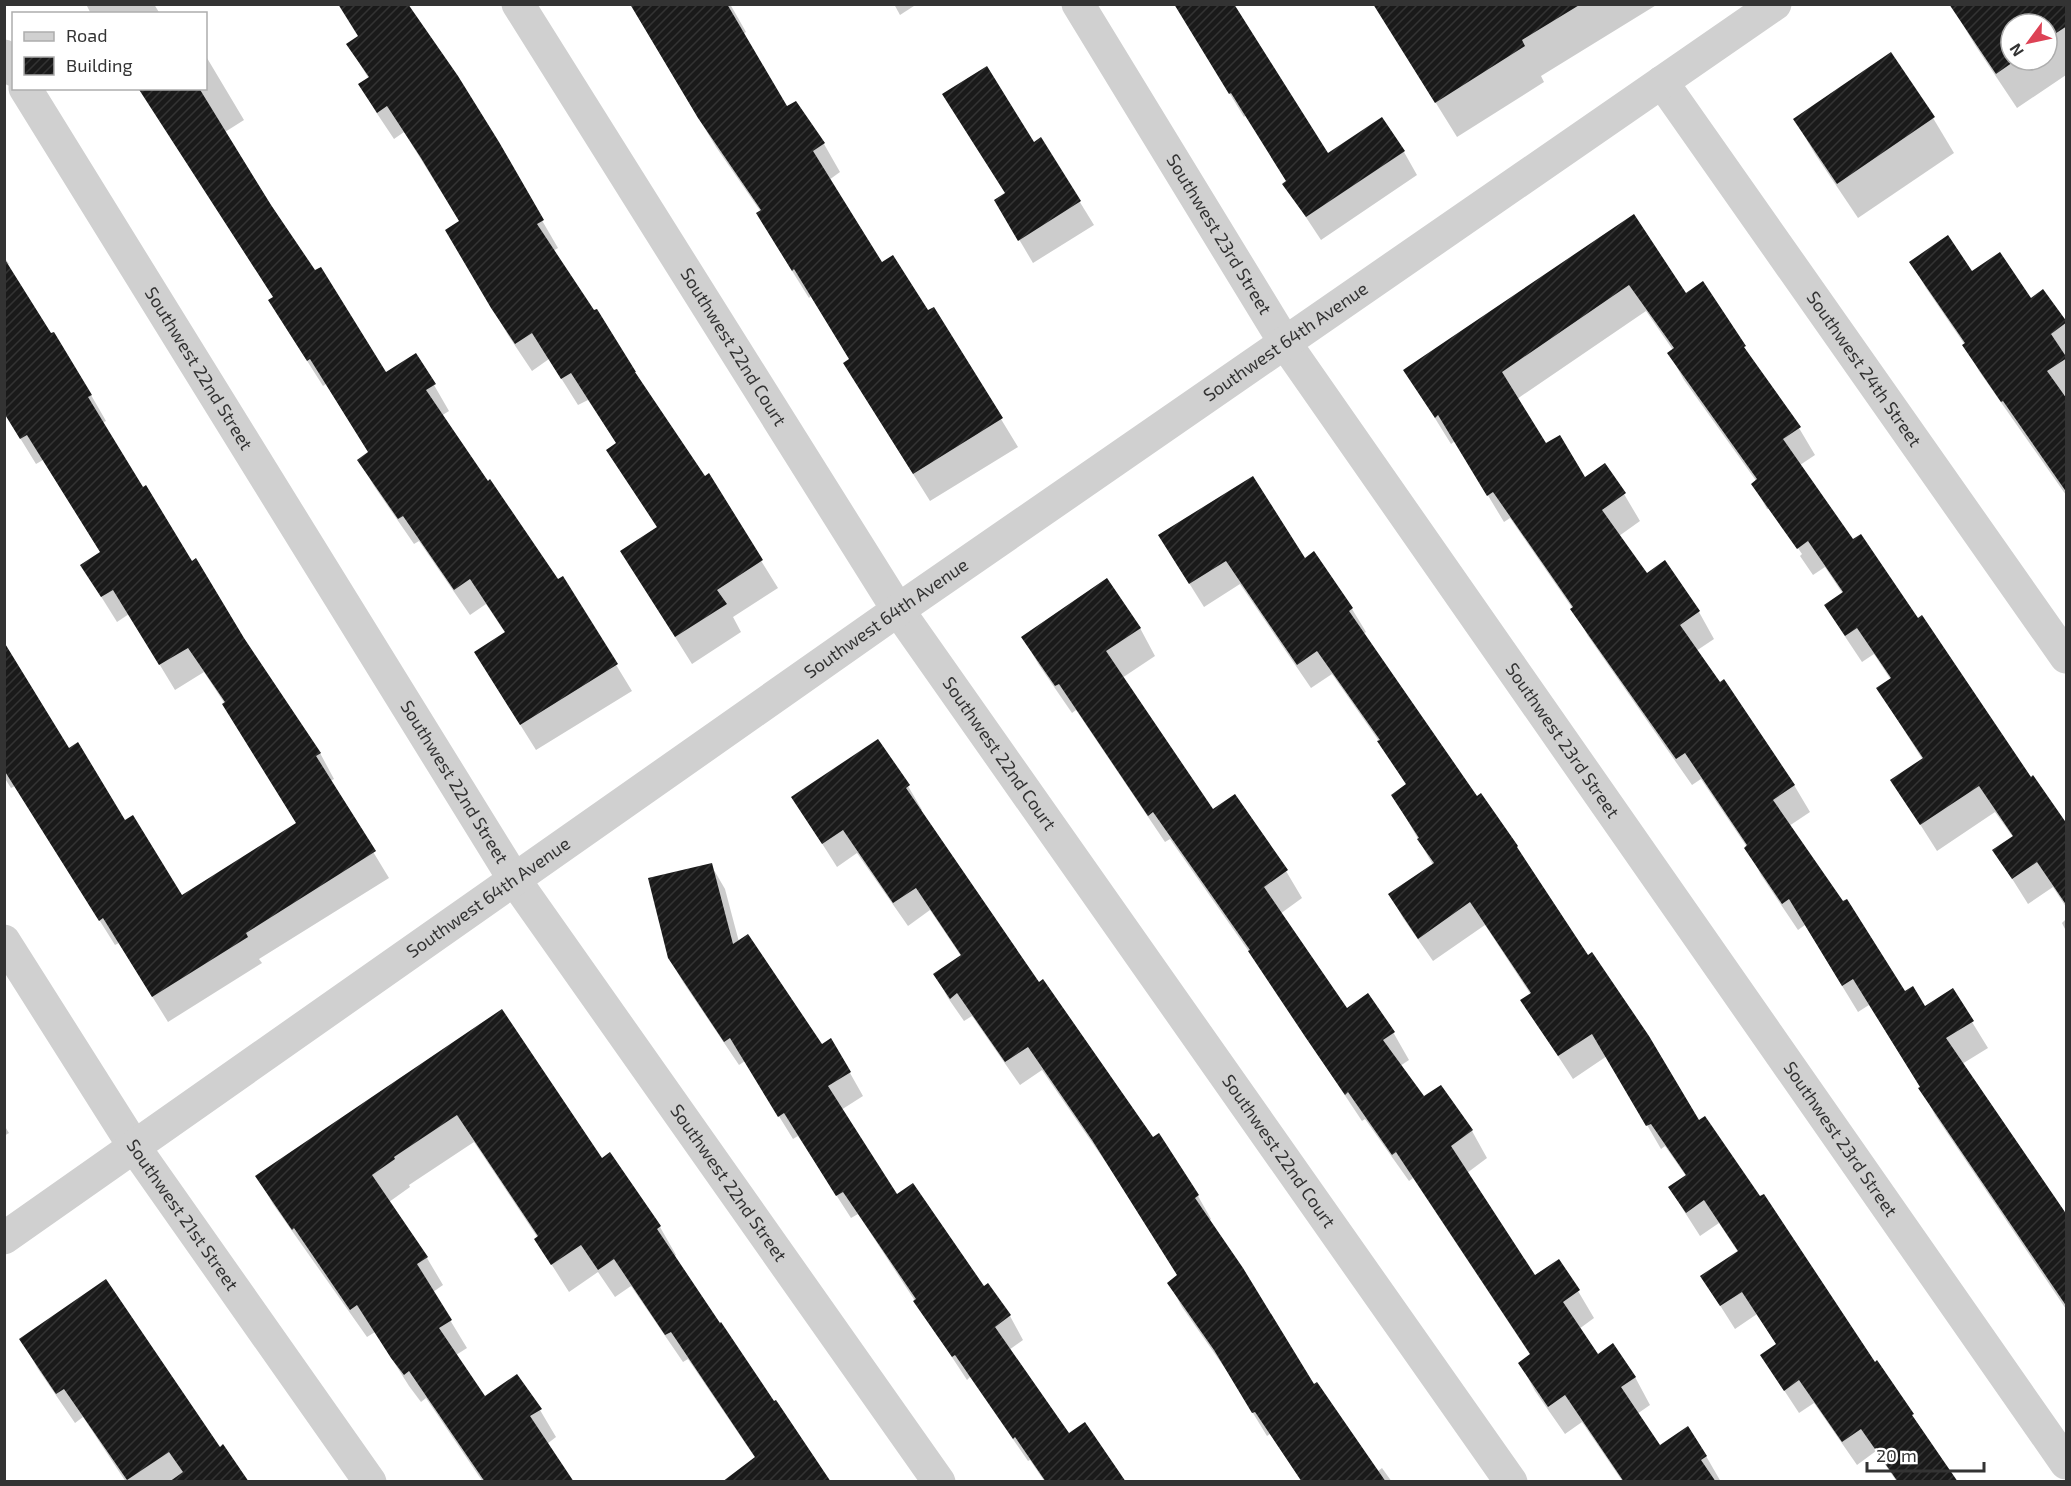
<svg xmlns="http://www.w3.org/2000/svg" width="2071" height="1486" viewBox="0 0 2071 1486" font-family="'Exo 2',sans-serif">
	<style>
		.shadow { fill: #0003; fill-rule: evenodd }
		.building { fill: url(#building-hatch) }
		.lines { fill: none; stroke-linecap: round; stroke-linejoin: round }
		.minor { stroke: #d0d0d0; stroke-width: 33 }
		.labels { text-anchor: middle; stroke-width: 6; stroke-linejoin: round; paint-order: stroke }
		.street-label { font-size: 18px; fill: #333; stroke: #fff }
	</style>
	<defs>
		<pattern id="building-hatch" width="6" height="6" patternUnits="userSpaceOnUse" patternTransform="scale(1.5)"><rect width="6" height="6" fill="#1a1a1a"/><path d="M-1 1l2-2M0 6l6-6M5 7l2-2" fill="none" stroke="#333"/></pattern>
	</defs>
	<rect width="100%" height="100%" fill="#fff"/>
	<!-- shadow -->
	<g class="shadow">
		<path d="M86 4H154L160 14H91Z"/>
		<path d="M630 4H730L746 32 743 34 787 108 795 103 824 144 840 172 829 180 881 264 928 312 934 309 1018 447 930 501 861 391 850 360 811 296 809 298 774 242 761 212 716 147Z"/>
		<path d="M894 4H917L900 15Z"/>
		<path d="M1175 4 1328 155 1404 152 1417 175 1321 240 1284 184 1288 182 1246 115 1244 117Z"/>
		<path d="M1393 4H1658L1541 76 1544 82 1457 137 1380 13Z"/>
		<path d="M2066 4V75L2017 108 1975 45 1954 10ZM2011 24H2047V60H2011Z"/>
		<path d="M348 44 497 143 558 248 553 251 704 478 708 475 778 588 733 617 741 632 692 664 638 578 658 529 608 450 617 444 588 400 578 405 549 359 532 371 508 335 447 230 460 222 404 132 394 139 376 112 360 85 369 79Z"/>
		<path d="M207 58 244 120 225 132 314 273 386 374 434 385 449 411 441 416 557 581 563 578 632 691 536 750 491 678 506 634 486 604 470 615 419 541 414 544 374 486 359 460 369 453 326 384 323 386 285 326 274 298 139 88H206Z"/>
		<path d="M1933 118 1954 153 1858 218 1815 154 1795 120Z"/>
		<path d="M1041 139 1094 225 1033 263 1010 224 1006 194 1033 144Z"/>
		<path d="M1633 216 1686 295 1703 284 1760 372 1799 428 1815 455 1800 465 1853 541 1918 620 2066 826V907L2053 887 2028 904 1994 850 2013 837 1995 812 1937 851 1892 780 1923 760 1878 689 1891 680 1874 654 1862 662 1842 632 1826 605 1843 594 1825 567 1813 575 1800 556 1802 554 1771 509H1767L1753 484 1757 482 1684 380 1669 353 1673 350 1646 311 1517 399 1545 445 1585 479 1624 494 1640 521 1619 536 1646 575 1699 612 1714 639 1696 651 1794 785 1810 812 1789 826 1904 993 1925 1008 1972 1022 1988 1048 1962 1064 2066 1218V1309L1935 1115 1921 1088 1869 1005 1858 1012 1805 925 1798 930 1761 875 1747 847 1701 779 1692 785 1588 636 1573 609 1510 518 1504 522 1455 441 1451 444 1405 370Z"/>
		<path d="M4 257 9 264 7 265 91 395 106 421 102 423 191 563 320 753 334 779 330 781 389 878 259 959 262 963 168 1022 119 943 115 945 15 786 11 788 4 777V666L182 897 297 824 225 704 204 672 175 690 129 614 117 622 97 590 101 553 43 460 36 464 4 412Z"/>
		<path d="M1911 262 1972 273 2030 300 2043 291 2066 325V394L2063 396 2066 401V495L1979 371 1965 345 1926 288Z"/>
		<path d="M1314 554 1352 609 1366 632 1363 634 1698 1122 1874 1364 1877 1362 1956 1482H1897L1876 1451 1857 1465 1814 1403 1799 1413 1776 1378 1777 1345 1757 1314 1735 1329 1702 1277 1738 1252 1719 1223 1700 1236 1684 1211 1670 1188 1686 1176 1665 1146 1661 1149 1607 1056 1573 1079 1522 1001 1531 995 1485 925 1433 961 1403 918 1390 895 1433 865 1393 795 1407 786 1379 741 1332 674 1311 688 1240 584 1204 607 1174 559 1304 560Z"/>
		<path d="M1140 628 1155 656 1122 678 1212 811 1286 871 1302 898 1280 914 1347 1010 1393 1032 1409 1060 1400 1066 1424 1099 1441 1087 1472 1131 1487 1158 1467 1173 1534 1277 1578 1291 1594 1318 1579 1329 1597 1356 1635 1377 1650 1405 1637 1414 1660 1448 1706 1456 1721 1482H1623L1582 1422 1565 1434 1535 1391 1520 1363 1531 1356 1413 1178 1409 1181 1365 1119 1362 1121 1257 963 1170 839 1165 842 1076 710 1072 713 1039 665 1023 638Z"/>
		<path d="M878 741 908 786 922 810 920 811 1039 984 1153 1139 1198 1196 1211 1219 1209 1221 1313 1387 1377 1472 1382 1468 1392 1482H1302L1270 1434 1267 1436 1229 1374 1182 1307 1169 1283 1179 1276 1107 1164 1042 1070 1020 1085 972 1016 964 1021 948 998 935 974 961 956 930 910 908 926 857 853 837 867 793 798Z"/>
		<path d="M711 865 725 889 739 942 821 1046 850 1073 863 1096 841 1110 896 1196 1010 1316 1023 1340 1009 1350 1068 1435 1124 1482H1045L1030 1460 1028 1461 970 1377 967 1380 858 1214 851 1218 798 1136 793 1139 745 1061 739 1065 683 982 669 958Z"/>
		<path d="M2066 919V931L2062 923Z"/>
		<path d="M502 1011 601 1160 660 1227 676 1255 673 1257 719 1325 756 1459 688 1359 683 1362 631 1286 615 1297 598 1272 569 1292 536 1240 538 1238 474 1142 409 1185 410 1187 389 1202 427 1258 443 1285 433 1292 467 1348 456 1355 485 1398 540 1410 556 1437 547 1444 573 1482H483L426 1398 421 1402 409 1386 375 1332 367 1337 273 1204 257 1176Z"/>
		<path d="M4 1125 9 1133 4 1136Z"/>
		<path d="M21 1339 219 1449 247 1482H126L83 1417 75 1423 38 1369Z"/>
	</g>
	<!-- building -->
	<g class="building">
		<path d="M338 4H408L458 76 499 142 544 220 537 224 594 310 597 309 636 372H635L705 476 709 473 763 560 717 590 727 604 675 637 620 551 657 527 606 450 616 443 571 373 561 379 532 333 515 344 491 308 445 230 459 221 421 158 387 106 377 113 358 84 369 77 346 44 358 36Z"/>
		<path d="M630 4H727L787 106 796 101 825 143 813 151 882 262 893 255 928 310 934 307 1003 418 913 474 843 363 849 359 794 269 792 271 756 213 761 210 698 118Z"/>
		<path d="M1174 4H1234L1328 153 1382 117 1405 151 1306 217 1282 184 1286 181 1231 93 1229 94Z"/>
		<path d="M1373 4H1581L1522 40 1525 46 1435 103Z"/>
		<path d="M1949 4H2067V26L2047 39V24H2011V60H2016L1996 74Z"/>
		<path d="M1891 52 1935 117 1837 184 1793 119Z"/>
		<path d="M987 66 1034 142 1041 137 1081 201 1018 241 994 200 1005 193 942 94Z"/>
		<path d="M138 88H199L271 205 315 270 321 267 386 372 416 353 436 384 426 390 488 481 490 479 558 579 563 576 618 664 520 725 474 652 505 632 470 579 454 590 403 516 398 519 357 460 368 452 310 359 307 361 268 300 273 297Z"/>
		<path d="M1634 214 1686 293 1703 281 1746 346 1744 347 1801 427 1783 439 1853 539 1861 534 1918 618 1922 615 2031 777 2033 775 2067 824V906L2037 862 2012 879 1992 850 2013 836 1979 786 1920 825 1890 780 1923 758 1876 688 1891 678 1857 628 1845 636 1824 605 1843 592 1808 541 1797 549 1751 484 1757 479 1667 353 1674 348 1629 285 1502 372 1546 443 1560 435 1585 477 1605 463 1626 493 1602 510 1647 573 1665 560 1700 611 1680 625 1720 682 1724 679 1795 785 1773 800 1843 901 1847 899 1905 991 1913 986 1925 1006 1953 988 1974 1021 1946 1038 2067 1215V1307L1918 1088 1920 1087 1853 979 1842 986 1789 899 1782 904 1744 848 1747 845 1685 753 1676 759 1570 609 1573 607 1493 492 1487 496 1438 415 1435 418 1403 370Z"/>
		<path d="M1948 235 1972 271 2000 252 2031 298 2043 289 2067 322 2051 334 2067 358 2047 371 2067 399V493L2003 401 2001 402 1962 345 1965 343 1909 262Z"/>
		<path d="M4 258 51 333 54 332 92 395 88 397 143 487 146 485 192 561 196 558 244 638 321 753 316 756 376 851 246 933 248 937 152 997 103 918 99 921 4 770V642L69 748 78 742 125 820 133 815 182 895 296 823 222 704 225 702 188 648 159 665 113 590 101 597 80 565 100 552 27 435 20 439 4 413Z"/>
		<path d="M1253 476 1305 558 1314 551 1353 608 1349 611 1477 796 1481 793 1518 846 1517 847 1588 955 1592 952 1649 1036 1699 1120 1705 1116 1760 1196 1764 1194 1875 1362 1877 1360 1914 1414 1912 1415 1958 1482H1898L1861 1429 1842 1442 1799 1380 1784 1391 1760 1355 1776 1344 1742 1292 1720 1306 1700 1276 1738 1251 1704 1200 1686 1213 1668 1187 1686 1175 1651 1124 1646 1126 1592 1034 1558 1056 1520 1000 1531 993 1470 902 1418 939 1388 894 1434 863 1417 839 1419 838 1391 795 1406 784 1377 741 1380 740 1317 651 1297 665 1226 561 1189 584 1158 535Z"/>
		<path d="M1107 578 1141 628 1106 651 1213 809 1235 794 1288 870 1264 887 1347 1008 1368 993 1395 1032 1383 1040 1424 1096 1441 1085 1473 1130 1451 1146 1535 1275 1559 1259 1580 1290 1563 1302 1598 1354 1613 1343 1636 1377 1621 1387 1660 1445 1688 1426 1707 1456 1701 1460 1716 1482H1624L1565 1395 1548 1407 1518 1363 1530 1354 1396 1152 1392 1155 1348 1092 1345 1095 1306 1038 1248 951 1250 950 1153 812 1148 816 1059 684 1055 686 1021 637Z"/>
		<path d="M878 739 910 785 906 788 1039 982 1043 979 1153 1137 1159 1133 1199 1195 1195 1198 1243 1268 1314 1384 1317 1382 1386 1482H1302L1255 1412 1252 1413 1214 1350 1167 1283 1177 1275 1092 1140 1028 1047 1005 1062 957 993 950 999 933 974 961 955 916 888 893 903 843 830 822 844 791 797Z"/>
		<path d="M712 863 733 944 748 934 822 1044 831 1038 851 1072 828 1086 897 1194 913 1183 984 1286 988 1283 1011 1315 995 1327 1069 1433 1085 1422 1126 1482H1046L1015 1437 1013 1439 955 1355 952 1357 913 1301 916 1299 843 1192 836 1196 784 1113 778 1117 730 1038 724 1042 668 958 648 878Z"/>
		<path d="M502 1009 602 1158 610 1152 661 1226 657 1229 720 1323 721 1322 774 1401 776 1400 831 1482H722L755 1457 671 1332 665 1335 614 1259 598 1270 581 1245 551 1265 534 1239 538 1236 457 1115 394 1157 395 1159 372 1175 428 1257 417 1264 452 1320 439 1328 485 1396 517 1374 542 1409 530 1416 574 1482H485L409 1371 404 1375 391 1358 357 1305 350 1310 294 1228 292 1230 255 1176Z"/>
		<path d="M106 1279 220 1447 223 1444 249 1482H169L183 1472 169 1452 127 1480 64 1389 56 1394 19 1339Z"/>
	</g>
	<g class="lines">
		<!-- minor -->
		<g class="minor">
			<path id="s1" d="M518 4 898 610 1511 1482"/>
			<path id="s2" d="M1078 4 1285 343 2066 1463"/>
			<path d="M4 56 14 70"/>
			<path id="s3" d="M1662 82 2066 657"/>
			<path id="s4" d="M25 88 514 879 939 1482"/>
			<path id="s5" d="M4 941 135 1148 370 1482"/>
			<path id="s6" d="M4 1238 898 610 1775 4"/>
		</g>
	</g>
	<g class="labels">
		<!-- street labels -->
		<g class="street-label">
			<text dy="6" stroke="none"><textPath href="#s2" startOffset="270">Southwest 23rd Street</textPath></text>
			<text dy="6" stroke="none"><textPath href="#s6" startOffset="1564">Southwest 64th Avenue</textPath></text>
			<text dy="6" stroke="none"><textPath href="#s1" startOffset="405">Southwest 22nd Court</textPath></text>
			<text dy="6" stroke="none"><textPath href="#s4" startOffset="330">Southwest 22nd Street</textPath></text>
			<text dy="6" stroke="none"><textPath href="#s3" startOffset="351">Southwest 24th Street</textPath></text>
			<text dy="6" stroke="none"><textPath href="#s6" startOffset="1078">Southwest 64th Avenue</textPath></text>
			<text dy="6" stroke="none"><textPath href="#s2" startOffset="882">Southwest 23rd Street</textPath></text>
			<text dy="6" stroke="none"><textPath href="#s1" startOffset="891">Southwest 22nd Court</textPath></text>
			<text dy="6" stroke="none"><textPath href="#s4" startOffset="816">Southwest 22nd Street</textPath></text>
			<text dy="6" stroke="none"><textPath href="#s6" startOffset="592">Southwest 64th Avenue</textPath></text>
			<text dy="6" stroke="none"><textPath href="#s2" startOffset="1368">Southwest 23rd Street</textPath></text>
			<text dy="6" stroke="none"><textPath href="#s1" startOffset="1377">Southwest 22nd Court</textPath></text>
			<text dy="6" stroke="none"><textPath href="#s4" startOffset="1302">Southwest 22nd Street</textPath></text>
			<text dy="6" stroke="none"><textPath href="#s5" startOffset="327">Southwest 21st Street</textPath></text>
		</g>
	</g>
	<!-- border -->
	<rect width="2071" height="1486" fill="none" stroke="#333333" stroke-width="12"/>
	<!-- legend -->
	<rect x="12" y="12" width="195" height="78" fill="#ffffff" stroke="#adadad" stroke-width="1.5"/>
	<rect x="24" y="32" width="30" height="9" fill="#d0d0d0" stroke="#adadad" stroke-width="1.5"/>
	<text x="66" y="42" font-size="18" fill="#333333">Road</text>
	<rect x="24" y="57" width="30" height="18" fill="url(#building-hatch)" stroke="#adadad" stroke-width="1.5"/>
	<text x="66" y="72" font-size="18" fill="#333333">Building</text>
	<!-- north arrow -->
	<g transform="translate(2029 42) rotate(237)"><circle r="28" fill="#ffffff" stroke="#adadad" stroke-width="1.5"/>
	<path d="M0-4.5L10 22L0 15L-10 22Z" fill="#dd4255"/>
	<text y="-9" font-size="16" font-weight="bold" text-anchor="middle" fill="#333333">N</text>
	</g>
	<!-- scale -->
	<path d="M1867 1462v9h117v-9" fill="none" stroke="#333333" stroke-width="3"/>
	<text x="1876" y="1462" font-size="18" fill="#333333" stroke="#ffffff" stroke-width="4.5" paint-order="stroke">20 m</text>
</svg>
